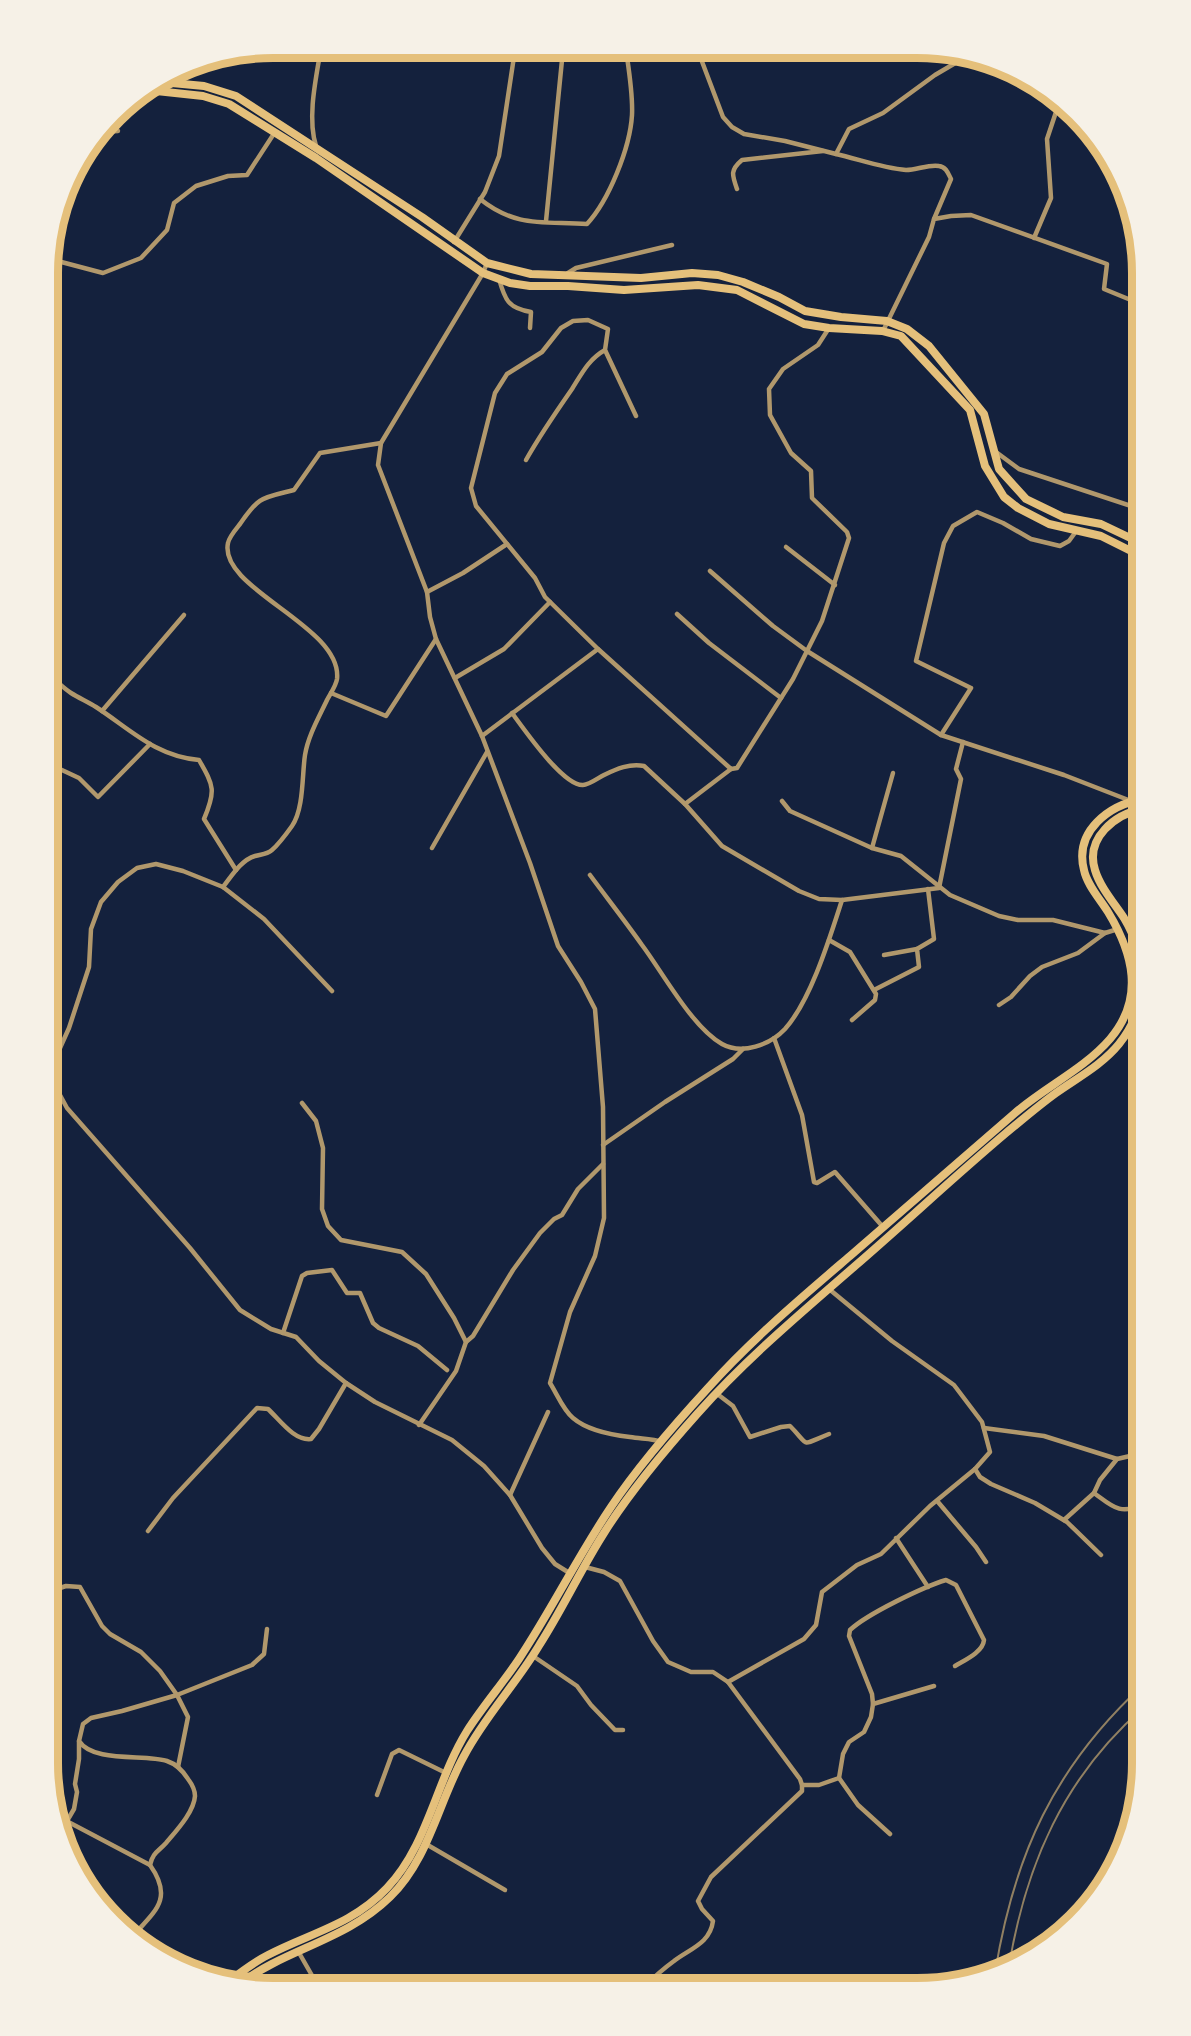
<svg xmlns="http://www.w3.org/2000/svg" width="1191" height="2036" viewBox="0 0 1191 2036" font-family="Arial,sans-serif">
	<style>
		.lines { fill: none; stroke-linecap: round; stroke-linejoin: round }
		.minor { stroke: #b1986c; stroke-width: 4.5 }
		.trunk { stroke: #e5c07b; stroke-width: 8 }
		.rail { stroke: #918062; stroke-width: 2 }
		.rim { fill: none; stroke: #e5c07b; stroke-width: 8 }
	</style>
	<rect width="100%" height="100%" fill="#14213d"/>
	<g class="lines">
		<!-- minor -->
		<g class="minor">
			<path d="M698 51 723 117 732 127 744 134 785 141 836 154"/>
			<path d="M103 132 118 131"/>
			<path d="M316 146C307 118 316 78 321 48"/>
			<path d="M737 189C732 175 730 170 742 160L823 151"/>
			<path d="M480 199C516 228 544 221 587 224 609 200 630 148 632 115 633 94 629 71 626 50"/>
			<path d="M934 219 951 179C948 173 946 167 939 166 929 164 917 170 906 170 883 168 858 159 836 154L849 129 883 113 935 75 969 55"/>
			<path d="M546 221 563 50"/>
			<path d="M1034 238 1051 198 1047 139 1060 100"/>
			<path d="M454 242 485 192 499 156 515 50"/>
			<path d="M50 259 103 273 141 258 167 230 174 203 196 186 228 176 247 175 275 132"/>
			<path d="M487 263 483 273 381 443 378 465 427 592 430 617 436 639 482 736 530 863 558 946 581 982 595 1009 603 1107 604 1218 595 1256 570 1312 550 1383C557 1394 563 1410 573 1418 587 1430 612 1435 630 1437 641 1439 652 1438 662 1442"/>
			<path d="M568 273 576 268 672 245"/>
			<path d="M499 279C505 300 508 308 531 312L530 328"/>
			<path d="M1138 301 1143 293"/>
			<path d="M883 331 929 237 934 219 951 216 971 215 1107 264 1104 289 1143 305"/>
			<path d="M996 452 1019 469 1143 510"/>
			<path d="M526 460C540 435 556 412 572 389 582 373 589 359 605 350"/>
			<path d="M786 547 835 585"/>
			<path d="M710 571 773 626 807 651 941 735 1064 775 1131 801"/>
			<path d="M427 592 463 573 507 544"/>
			<path d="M677 614 709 643 781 698"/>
			<path d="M598 649 545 597 535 578 476 506 471 488 495 393 507 374 542 352 561 328 573 321 588 320 608 329 605 350 636 416"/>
			<path d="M49 675C57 681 63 688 71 693 79 698 88 702 96 707 130 729 155 756 199 760 214 786 216 791 204 819L236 870"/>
			<path d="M455 678 504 649 550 602"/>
			<path d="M331 693 386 716 436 639"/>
			<path d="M102 711 184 615"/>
			<path d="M512 713C524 729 563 786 583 785 589 785 598 778 604 775 616 769 630 763 644 766L685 804"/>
			<path d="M941 735 971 688 916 661 944 543 953 526 977 512 1003 523 1031 539 1060 546 1069 541 1077 530"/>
			<path d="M482 736 598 649 731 769 737 768 793 679 822 621 849 538 847 532 812 498 811 471 791 453 770 415 769 389 783 369 818 345 829 328"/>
			<path d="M49 764 79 778 98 797 150 744"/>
			<path d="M731 769 685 804 722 846 799 891 819 899 842 900 939 888 961 779 956 769 963 742"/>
			<path d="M782 801 790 811 872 848 901 856 950 895 999 916 1018 920H1053L1105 933 1118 929"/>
			<path d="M432 848 487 752"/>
			<path d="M872 848 893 773"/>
			<path d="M590 875C607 898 625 921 642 945 663 973 692 1027 722 1044 742 1055 770 1045 785 1029 811 1000 830 937 842 900"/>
			<path d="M223 887C231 877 241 860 255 856 261 854 266 855 272 850 279 844 287 833 292 826 304 809 302 774 305 755 308 736 319 717 327 700 330 694 336 686 337 679 343 626 218 589 228 543 229 537 236 529 240 524 259 496 262 498 294 490L320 453 381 443"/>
			<path d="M829 940 850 952 876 994 875 1000 852 1020"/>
			<path d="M884 955 917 949"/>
			<path d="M874 990 919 967 917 949 934 939 928 889"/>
			<path d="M332 991 264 919 223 887 183 871 156 864 137 868 118 882 101 902 91 929 89 967 69 1028 51 1068 54 1084 67 1108 190 1248 240 1310 271 1329 296 1337 319 1361 346 1383 375 1402 452 1440 484 1466 510 1495 542 1548 555 1564 571 1574"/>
			<path d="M999 1005 1011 997 1030 976 1042 967 1078 953 1105 933"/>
			<path d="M774 1038 802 1115 814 1182 817 1183 835 1172 883 1227"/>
			<path d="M49 1039 58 1052"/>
			<path d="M302 1103 316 1121 323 1148 322 1209 328 1226 341 1240 402 1252 426 1274 454 1318 466 1342 456 1371 419 1425"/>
			<path d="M603 1145 665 1102 733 1059 743 1049"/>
			<path d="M283 1333 302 1276 307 1273 332 1270 347 1293H360L373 1323 379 1328 418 1346 447 1370"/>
			<path d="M466 1342 473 1336 513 1270 540 1233 554 1219 562 1215 578 1189 603 1164"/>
			<path d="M716 1393 733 1406 750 1437 781 1427 790 1426C811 1447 799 1446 829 1434"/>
			<path d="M984 1428 1044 1436 1117 1459"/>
			<path d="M975 1469 980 1477 991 1484 1035 1503 1067 1522 1101 1555"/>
			<path d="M1094 1493 1100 1480 1117 1459 1143 1453"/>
			<path d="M510 1495 548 1412"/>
			<path d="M938 1502 976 1547 986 1562"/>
			<path d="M1064 1520 1094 1493C1112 1506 1120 1516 1143 1504"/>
			<path d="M148 1531 173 1498 257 1408 268 1409C280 1420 294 1441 311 1439L319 1429 346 1383"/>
			<path d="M896 1538 928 1587"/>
			<path d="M585 1567 604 1572 620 1581 653 1641 668 1662 691 1672H713L728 1682 800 1779 802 1785V1791L711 1877 698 1901 702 1909 713 1921C710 1944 689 1949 674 1961 663 1969 653 1978 644 1987"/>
			<path d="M48 1592 66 1586 80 1587 102 1626 110 1634 141 1652 160 1671 177 1695 188 1717 178 1767"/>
			<path d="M533 1656 577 1686 591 1705 615 1730H623"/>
			<path d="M728 1682 804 1639 816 1625 822 1592 857 1565 881 1554 930 1506 975 1469 990 1452 982 1422 954 1385 892 1341 829 1289"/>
			<path d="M873 1704 872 1694 849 1636 850 1630C867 1614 923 1587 946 1580L956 1585 984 1640C983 1652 965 1660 955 1666"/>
			<path d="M802 1785H819L839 1778"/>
			<path d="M377 1795 392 1754 399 1750 446 1773"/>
			<path d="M1138 1803 1134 1796 1138 1785 1142 1781"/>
			<path d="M57 1816 150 1865"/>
			<path d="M67 1821 74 1809 77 1792 75 1784 79 1759V1741"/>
			<path d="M890 1834 858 1805 839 1778 843 1754 849 1742 864 1732 871 1717 873 1704 934 1686"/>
			<path d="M426 1844 505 1890"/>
			<path d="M132 1937C155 1911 174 1899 150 1865 153 1852 158 1852 166 1843 176 1831 194 1812 195 1796 195 1790 191 1783 188 1779 183 1771 176 1764 167 1761 145 1754 93 1763 79 1741L83 1724 91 1718 122 1711 177 1695 252 1665 264 1654 267 1629"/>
			<path d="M298 1951 318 1986"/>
		</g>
		<!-- trunk -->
		<g class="trunk">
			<path d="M161 82 204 86 236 96 422 217 487 263 531 274 641 278 692 273 718 275 743 282 779 297 805 311 841 317 887 321 907 329 929 346 984 414 999 469 1026 499 1063 517 1101 524 1143 544"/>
			<path d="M147 90 203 96 229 104 316 158 483 273 510 283 530 286H568L624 290 698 285 737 290 804 324 829 328 882 331 901 336 970 410 985 466 1004 497 1018 508 1049 524 1101 536 1143 557"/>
			<path d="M228 1982C241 1972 254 1962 268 1955 310 1933 352 1925 387 1888 428 1845 436 1781 467 1731 483 1706 503 1683 519 1659 552 1609 578 1556 611 1507 639 1465 674 1425 708 1388 751 1340 801 1298 850 1256 905 1208 960 1161 1015 1113 1045 1087 1084 1069 1110 1039 1145 998 1133 953 1108 912 1100 899 1087 885 1084 870 1074 831 1109 805 1143 799"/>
			<path d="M238 1985C287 1948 345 1941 390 1897 429 1859 438 1803 464 1756 485 1716 517 1683 540 1644 563 1608 581 1569 604 1533 631 1490 664 1451 698 1413 746 1359 801 1313 855 1266 906 1222 955 1176 1006 1133 1022 1120 1038 1106 1056 1093 1077 1078 1102 1065 1119 1044 1149 1007 1148 958 1124 918 1114 903 1100 887 1095 870 1085 838 1115 814 1143 809"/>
		</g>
		<!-- rail -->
		<g class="rail">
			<path d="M1009 1966C1026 1864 1064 1777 1143 1708"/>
			<path d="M995 1973C1014 1855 1054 1767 1143 1685"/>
		</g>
	</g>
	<!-- crop -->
	<path d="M0 0H1191V2036H0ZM273 58H917A215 215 0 0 1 1132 273V1763A215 215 0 0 1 917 1978H273A215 215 0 0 1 58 1763V273A215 215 0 0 1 273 58Z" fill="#f6f1e7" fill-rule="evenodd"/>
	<path class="rim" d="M273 58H917A215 215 0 0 1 1132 273V1763A215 215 0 0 1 917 1978H273A215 215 0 0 1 58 1763V273A215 215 0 0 1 273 58Z"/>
</svg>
